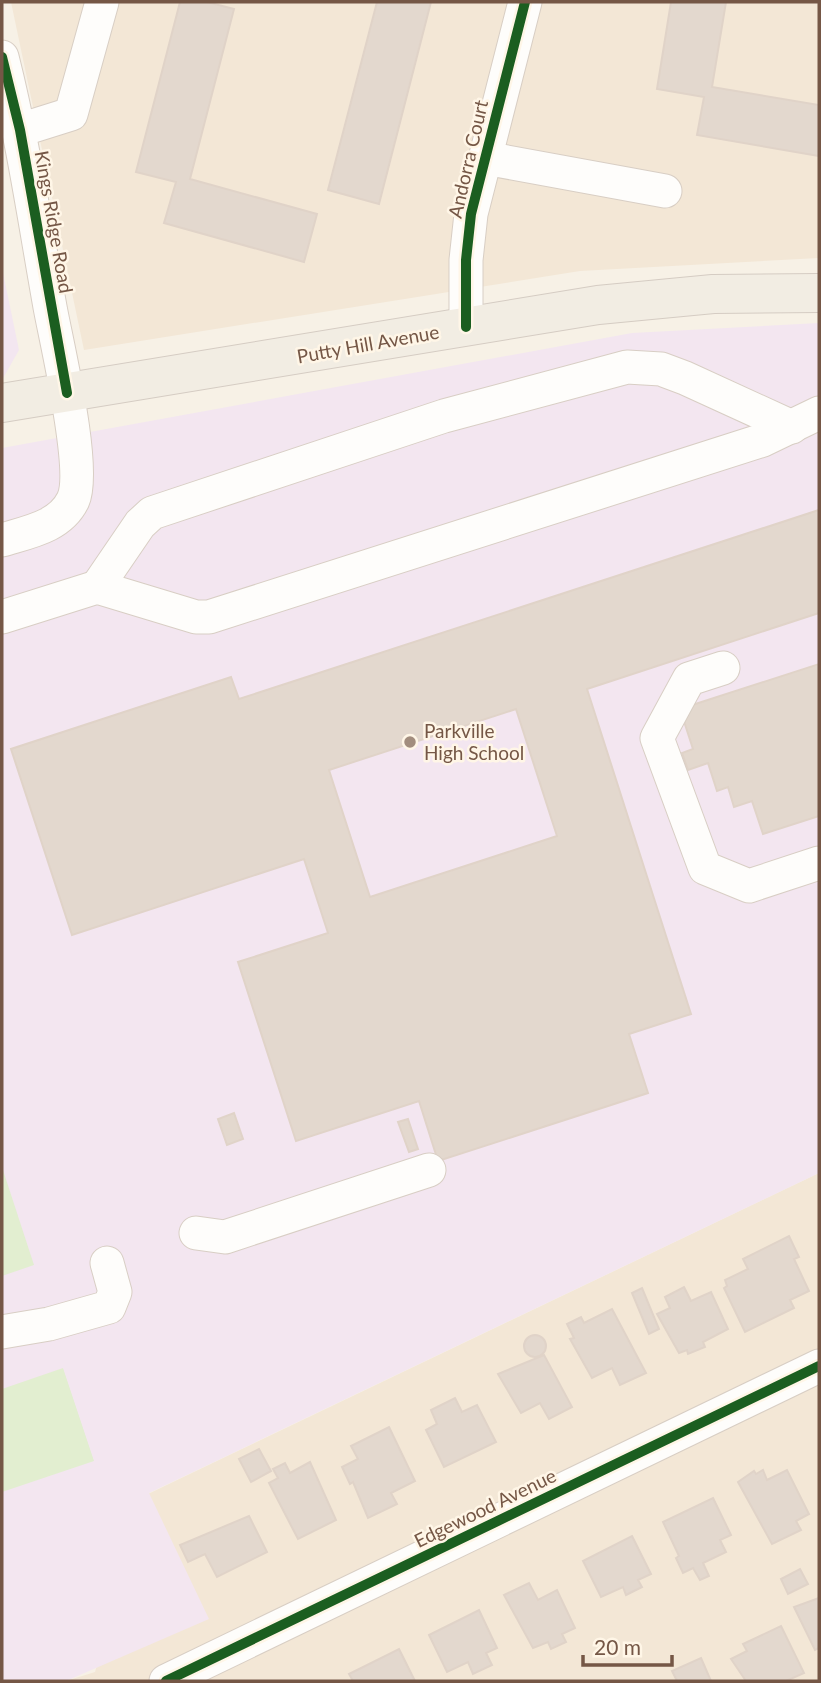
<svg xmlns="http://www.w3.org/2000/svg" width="821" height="1683" viewBox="0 0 821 1683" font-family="Lato,sans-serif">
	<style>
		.residential { fill: #f3e7d6 }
		.education { fill: #f3e6f0 }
		.green { fill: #e2eed0 }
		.building { fill: #e3d8ce; stroke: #e0d3c8; stroke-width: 2; fill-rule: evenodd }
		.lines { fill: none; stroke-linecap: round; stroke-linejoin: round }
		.minor-casing { stroke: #d8cec4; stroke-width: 35 }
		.major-casing { stroke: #d5ccc3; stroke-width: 40 }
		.minor { stroke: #fefdfb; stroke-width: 33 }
		.major { stroke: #f2ede3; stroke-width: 38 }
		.cycleway-casing { stroke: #fff6e7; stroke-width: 15 }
		.cycleway { stroke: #1b5e20; stroke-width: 10 }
		.poi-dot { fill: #a28d7e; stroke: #fff6e7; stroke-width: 2.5 }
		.labels { text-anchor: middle; stroke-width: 5; stroke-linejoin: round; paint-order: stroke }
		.street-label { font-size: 19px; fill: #755746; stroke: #fff6e7 }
		.poi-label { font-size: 19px; fill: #755746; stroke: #fff6e7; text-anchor: start }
	</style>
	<rect width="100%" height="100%" fill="#f7f1e6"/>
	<!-- residential -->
	<g class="residential">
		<path d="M11 2H819V258L580 271 84 350Z"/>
		<path d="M819 1173V1681H66L95 1672 148 1494Z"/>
	</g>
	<!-- education -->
	<g class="education">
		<path d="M2 268 19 350 2 380Z"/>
		<path d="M819 323V1173L149 1493 209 1619 66 1681H2V448L632 333Z"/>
	</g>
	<!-- green -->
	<g class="green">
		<path d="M2 1167 34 1265 2 1276Z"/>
		<path d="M63 1368 94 1461 2 1492V1389Z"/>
	</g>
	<!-- building -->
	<g class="building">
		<path d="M180 2H207L234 9 190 179 317 214 304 262 164 223 176 182 136 172Z"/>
		<path d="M377 2H431L379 204 328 190Z"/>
		<path d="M671 2H726L712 87 819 105V156L697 135 704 97 657 89Z"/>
		<path d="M819 510V613L587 689 691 1014 629 1034 648 1093 438 1161 419 1101 296 1141 238 962 328 933 304 859 72 935 11 749 231 677 239 699ZM516 709 557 836 370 897 329 770Z"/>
		<path d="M819 664V816L763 834 752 801 734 807 728 787 717 791 708 763 688 770 682 753 693 749 680 709Z"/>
		<path d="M234 1113 243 1139 227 1145 218 1119Z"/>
		<path d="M408 1119 418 1149 409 1152 398 1122Z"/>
		<path d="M789 1236 799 1257 794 1259 809 1291 790 1300 794 1308 745 1332 724 1288 727 1286 725 1280 748 1269 743 1259Z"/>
		<path d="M684 1287 691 1301 711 1292 728 1329 703 1342 705 1347 688 1354 687 1350 679 1353 657 1314 670 1308 665 1297Z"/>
		<path d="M642 1288 659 1329 649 1334 632 1293Z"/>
		<path d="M612 1309 646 1373 620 1385 612 1368 592 1378 570 1339 574 1338 567 1324 581 1317 584 1323Z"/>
		<circle cx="535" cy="1346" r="11"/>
		<path d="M544 1355 572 1407 549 1419 540 1403 521 1413 498 1374Z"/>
		<path d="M455 1398 462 1412 477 1405 496 1442 444 1467 426 1430 437 1424 431 1410Z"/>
		<path d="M389 1427 415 1481 391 1493 397 1504 368 1518 353 1482 350 1484 342 1467 358 1459 351 1446Z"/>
		<path d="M259 1449 271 1471 251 1482 239 1459Z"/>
		<path d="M310 1462 336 1520 298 1539 269 1483 278 1478 273 1469 285 1463 290 1473Z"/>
		<path d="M763 1470 767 1480 787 1470 809 1514 796 1521 801 1530 772 1544 738 1482 754 1471 756 1474Z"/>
		<path d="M713 1498 731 1535 720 1540 726 1552 703 1563 709 1576 700 1580 693 1568 683 1573 676 1558 679 1556 663 1522Z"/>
		<path d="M249 1516 267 1552 217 1577 205 1554 188 1562 180 1545Z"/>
		<path d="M632 1536 651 1574 638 1580 642 1587 626 1595 623 1587 601 1597 583 1561Z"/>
		<path d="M800 1569 808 1584 788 1594 781 1579Z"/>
		<path d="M529 1583 538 1600 557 1590 575 1628 562 1634 566 1642 551 1649 548 1642 533 1648 504 1595Z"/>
		<path d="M819 1598V1648L815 1650 794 1607Z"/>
		<path d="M479 1610 497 1648 486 1653 492 1665 473 1674 468 1662 447 1672 429 1635Z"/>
		<path d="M781 1626 804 1673 786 1681H746L731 1659 747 1651 743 1644Z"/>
		<path d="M399 1649 415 1681H353L349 1674Z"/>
		<path d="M701 1658 711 1681H677L672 1671Z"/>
	</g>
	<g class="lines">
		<defs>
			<g id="minor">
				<path d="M2 57C23 140 35 223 50 307 57 345 87 470 73 500 60 527 28 532 2 540"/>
				<path d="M20 130 71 114 102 2"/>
				<path d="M485 158 665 191"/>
				<path d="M466 327V260L471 214 525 2"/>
				<path d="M97 587 140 524 152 513 444 416 627 367 661 369 685 378 792 427"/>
				<path d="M2 617 97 587 196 617H209L763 440 819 413"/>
				<path d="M723 668 689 679 657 738 705 868 749 886 819 863"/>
				<path d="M196 1233 225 1237 429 1170"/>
				<path d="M2 1332 49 1324 109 1307 115 1292 107 1263"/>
				<path d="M166 1681 819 1366"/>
			</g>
			<path id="major" d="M2 403 598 305 713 294 819 293"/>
		</defs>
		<!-- minor casing -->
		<use href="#minor" class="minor-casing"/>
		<!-- major casing -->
		<use href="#major" class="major-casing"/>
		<!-- minor -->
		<use href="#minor" class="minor"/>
		<!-- major -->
		<use href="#major" class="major"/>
		<defs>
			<g id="cycleway">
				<path d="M2 57 20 130 67 393"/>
				<path d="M466 327V260L471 214 525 2"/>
				<path d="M166 1681 819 1366"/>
			</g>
		</defs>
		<!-- cycleway casing -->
		<use href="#cycleway" class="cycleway-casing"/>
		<!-- cycleway -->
		<use href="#cycleway" class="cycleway"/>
	</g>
	<!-- markers -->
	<circle class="poi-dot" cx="410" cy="742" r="7"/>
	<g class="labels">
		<!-- street labels -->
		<g class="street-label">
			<text transform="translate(468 159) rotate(-77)" y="7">Andorra Court</text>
			<text transform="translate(54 222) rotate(80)" y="7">Kings Ridge Road</text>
			<text transform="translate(368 344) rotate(-10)" y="7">Putty Hill Avenue</text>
			<text transform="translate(485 1508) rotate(-26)" y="7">Edgewood Avenue</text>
		</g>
		<!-- poi labels -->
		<g class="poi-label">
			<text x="424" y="738">Parkville<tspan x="424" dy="22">High School</tspan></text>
		</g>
	</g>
	<!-- border -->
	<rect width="821" height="1683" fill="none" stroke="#755746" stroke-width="7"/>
	<!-- scale -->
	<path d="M583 1655v10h89v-10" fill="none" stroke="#755746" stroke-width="3.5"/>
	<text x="594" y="1655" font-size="21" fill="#755746" stroke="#fff6e7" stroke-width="5" paint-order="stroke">20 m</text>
</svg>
